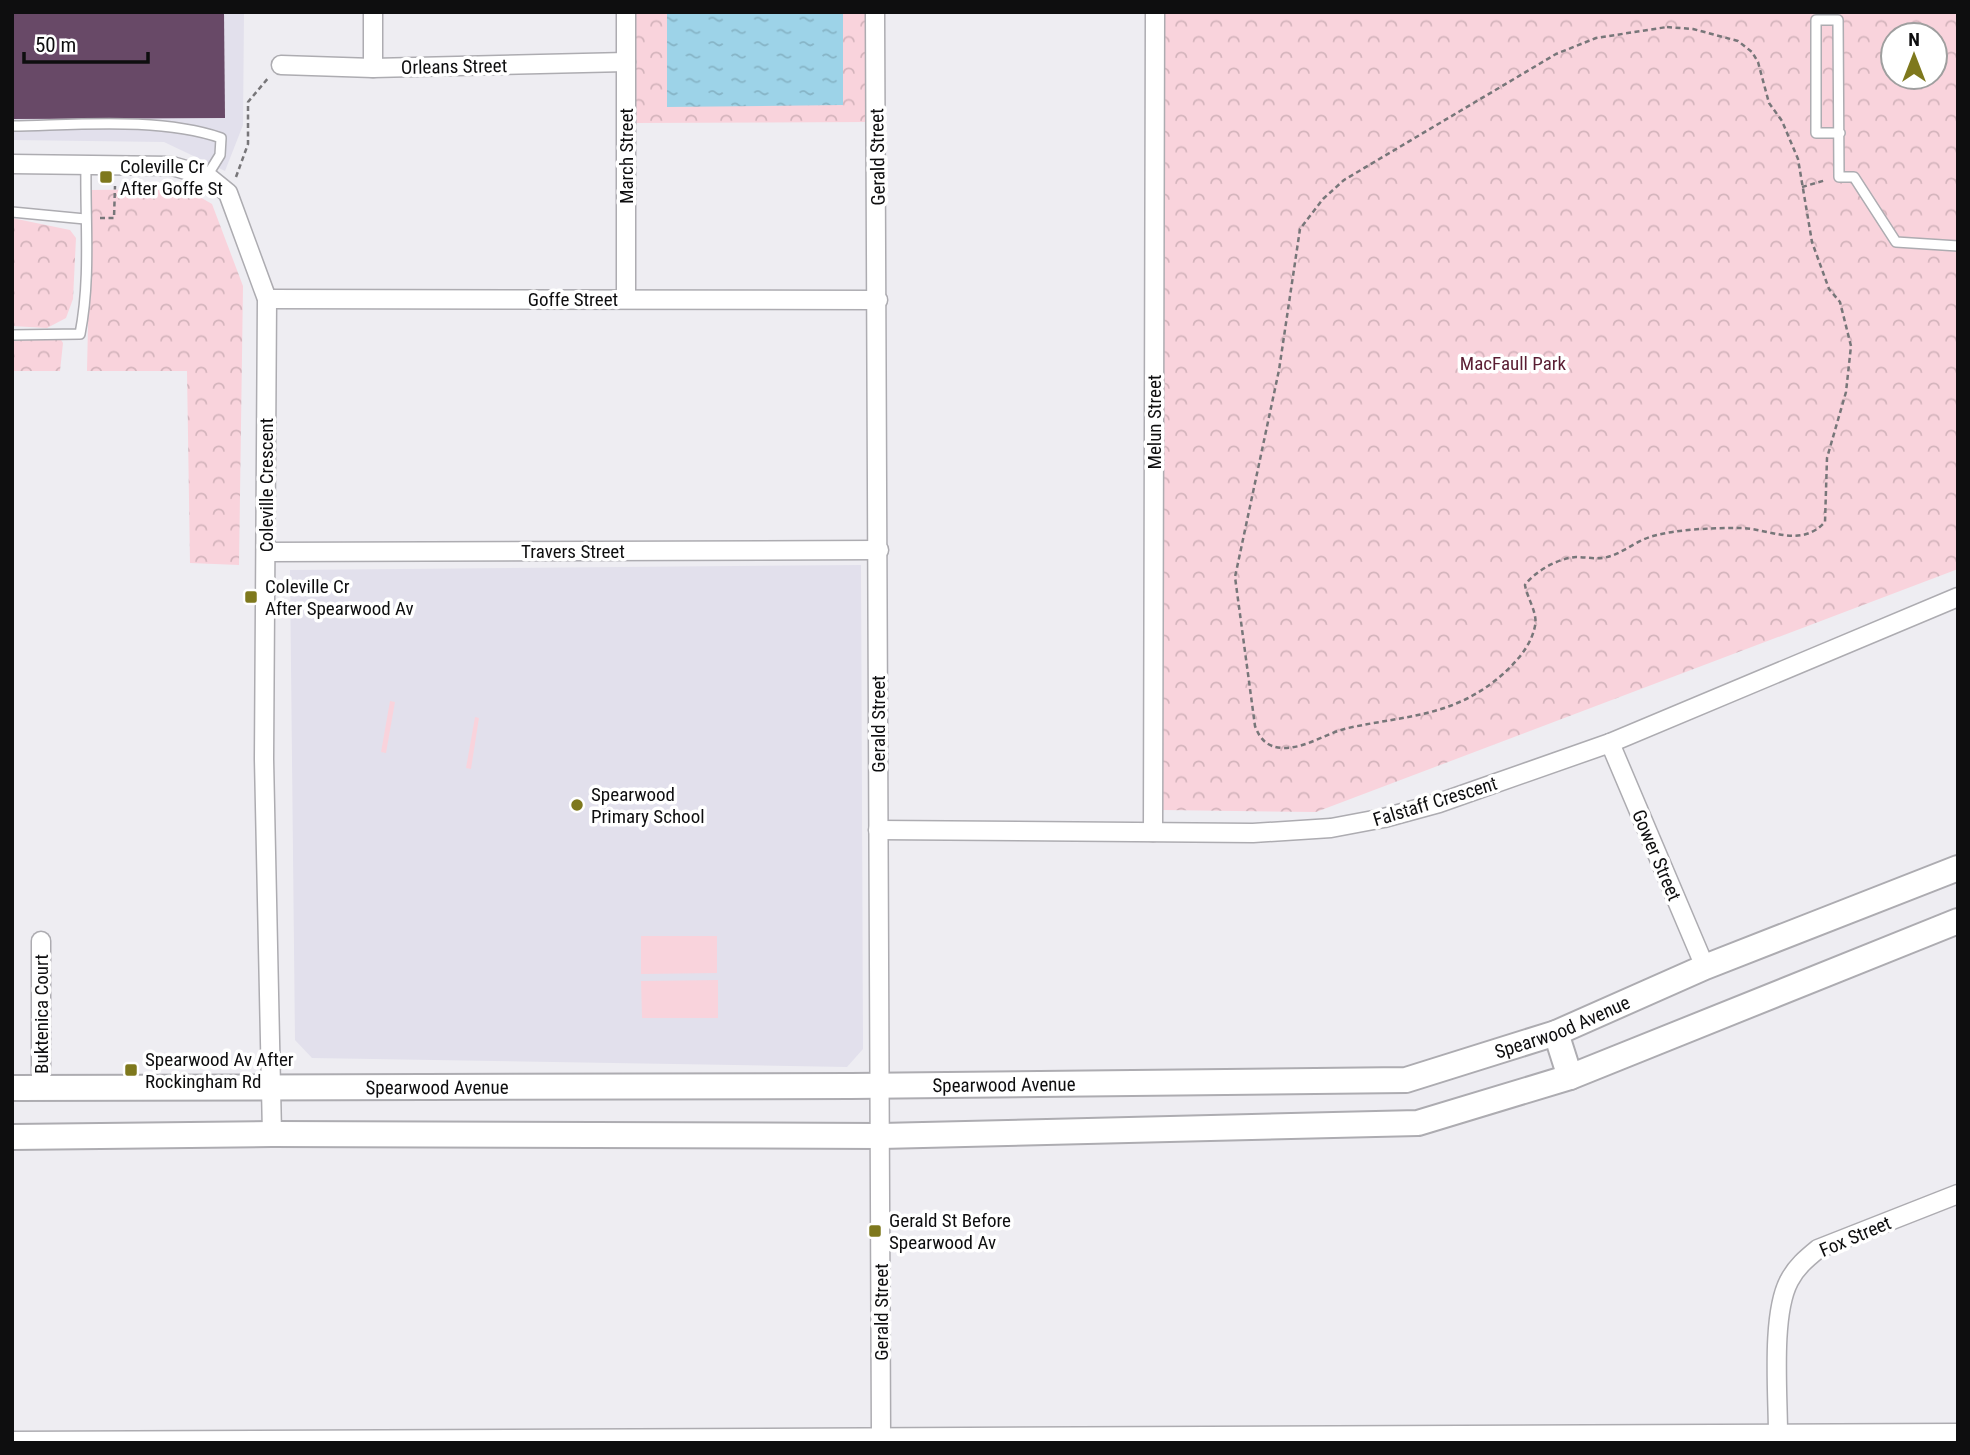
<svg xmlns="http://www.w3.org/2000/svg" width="1970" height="1455" viewBox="0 0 1970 1455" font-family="'Roboto Condensed',sans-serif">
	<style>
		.built { fill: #e2e0ec }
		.park { fill: url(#park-crowns); fill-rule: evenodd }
		.garden { fill: #f9d3dc }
		.water { fill: url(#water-ripples) }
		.building { fill: #684967 }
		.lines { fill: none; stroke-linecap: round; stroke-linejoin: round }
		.lane-casing { stroke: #adacb1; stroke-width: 12 }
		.street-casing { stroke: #adacb1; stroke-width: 21 }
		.secondary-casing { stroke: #adacb1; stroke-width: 28 }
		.path { stroke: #777679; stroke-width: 2.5; stroke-dasharray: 5 3.5; stroke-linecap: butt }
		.lane { stroke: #fff; stroke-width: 9 }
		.street { stroke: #fff; stroke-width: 18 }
		.secondary { stroke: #fff; stroke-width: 24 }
		.poi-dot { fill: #7e781d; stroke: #fff; stroke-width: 2.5 }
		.labels { text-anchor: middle; stroke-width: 7; stroke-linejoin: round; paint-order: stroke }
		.street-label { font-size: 19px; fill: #0e0e0f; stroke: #fff }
		.poi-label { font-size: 19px; fill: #0e0e0f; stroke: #fff; text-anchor: start }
		.park-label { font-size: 19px; fill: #5a1d32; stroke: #fff }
	</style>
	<defs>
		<pattern id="park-crowns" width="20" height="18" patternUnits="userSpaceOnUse" patternTransform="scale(1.75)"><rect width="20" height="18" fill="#f9d3dc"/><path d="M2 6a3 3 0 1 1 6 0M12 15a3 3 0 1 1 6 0" fill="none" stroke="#d4b4bc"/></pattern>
		<pattern id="water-ripples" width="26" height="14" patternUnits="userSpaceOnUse" patternTransform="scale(1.75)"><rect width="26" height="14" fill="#9dd3e8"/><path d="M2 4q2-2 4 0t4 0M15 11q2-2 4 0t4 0" fill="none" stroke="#86b4c6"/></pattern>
	</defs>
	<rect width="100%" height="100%" fill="#eeedf2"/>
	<!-- built -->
	<g class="built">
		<path d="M12 12H244L243 125 225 171 164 142 12 140Z"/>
		<path d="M861 565 863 1049 847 1067 312 1058 295 1040 290 570Z"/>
	</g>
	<!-- park -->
	<g class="park">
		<path d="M633 12H869V122L634 123Z"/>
		<path d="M1161 12H1958V569L1316 812 1163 810ZM1893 35H1935V77H1893Z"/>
		<path d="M186 189 212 204 243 286 239 565 190 563 187 371H87L91 190Z"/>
		<path d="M12 218 70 230 76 238 73 299 66 318 47 328 12 326Z"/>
		<path d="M58 335 63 343 60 371H12V337Z"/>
	</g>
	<!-- garden -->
	<g class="garden">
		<path d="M390 701 395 702 386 753 381 752Z"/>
		<path d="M475 717 479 718 471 769 466 768Z"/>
		<path d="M641 936H717V973L641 974Z"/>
		<path d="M718 980V1018H642L641 981Z"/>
	</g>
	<!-- water -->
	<path class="water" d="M667 12H843V105L667 107Z"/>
	<!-- building -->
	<path class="building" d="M12 12H224L225 118 12 119Z"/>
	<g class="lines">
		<defs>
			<g id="lane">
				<path d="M12 126C77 125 160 117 221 138L220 155 207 176"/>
				<path d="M1840 133H1816V20H1838L1839 177H1854L1896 242 1958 246"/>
				<path d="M12 212 85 219"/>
				<path d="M12 335 80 334C91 278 85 221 86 165"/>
			</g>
			<g id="street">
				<path d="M626 12V299"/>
				<path d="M875 12 881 1436"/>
				<path d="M281 65 373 68 626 62"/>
				<path d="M373 68V12"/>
				<path d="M12 164 172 166 207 176 228 193 267 299 264 759 272 1134"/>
				<path d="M267 299 878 300"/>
				<path d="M266 552 879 550"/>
				<path d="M1610 743 1705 967"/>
				<path d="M878 830 1253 833 1331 828 1384 818 1439 803 1610 743 1958 597"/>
				<path d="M1153 832 1155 12"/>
				<path d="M41 941V1088"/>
				<path d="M1778 1434C1778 1394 1771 1315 1789 1281 1796 1267 1807 1258 1818 1249L1958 1194"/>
				<path d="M12 1441 1958 1433"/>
			</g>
			<g id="secondary">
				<path d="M1556 1033 1570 1077"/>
				<path id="s1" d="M12 1088 851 1086 1406 1080 1556 1033 1705 967 1958 868"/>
				<path d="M12 1137 272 1134 881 1136 1418 1123 1570 1077 1958 921"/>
			</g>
		</defs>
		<!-- lane casing -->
		<use href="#lane" class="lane-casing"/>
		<!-- street casing -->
		<use href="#street" class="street-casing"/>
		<!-- secondary casing -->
		<use href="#secondary" class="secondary-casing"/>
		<!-- path -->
		<g class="path">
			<path d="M1667 27 1693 29 1738 41 1752 52 1758 62 1769 103 1782 121 1798 159 1812 242 1829 289 1840 302 1851 346 1846 392 1827 458 1825 522C1800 549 1769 528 1739 528 1711 528 1679 529 1653 536 1635 541 1621 555 1603 558 1594 559 1585 557 1576 557 1559 558 1535 571 1525 585 1527 598 1538 613 1535 626 1531 646 1517 661 1503 674 1454 717 1408 715 1348 728 1326 733 1305 749 1282 748 1267 747 1260 739 1255 726L1235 577 1279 370 1300 229 1323 199 1344 180 1556 54 1596 38Z"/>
			<path d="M236 177 248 144V102L269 77"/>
			<path d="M1802 187 1826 180"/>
			<path d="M100 218H114L115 186"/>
		</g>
		<!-- lane -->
		<use href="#lane" class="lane"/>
		<!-- street -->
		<use href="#street" class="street"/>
		<!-- secondary -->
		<use href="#secondary" class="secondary"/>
	</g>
	<!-- markers -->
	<g class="poi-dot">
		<rect x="99" y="170" width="14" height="14" rx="3.5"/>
		<rect x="244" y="590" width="14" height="14" rx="3.5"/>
		<circle cx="577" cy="805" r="7"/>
		<rect x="124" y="1063" width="14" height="14" rx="3.5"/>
		<rect x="868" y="1224" width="14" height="14" rx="3.5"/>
	</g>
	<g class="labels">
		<!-- street labels -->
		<g class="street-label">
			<text transform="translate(454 66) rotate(-1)" y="7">Orleans Street</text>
			<text transform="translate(626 156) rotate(-90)" y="7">March Street</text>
			<text transform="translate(877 157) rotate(-91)" y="7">Gerald Street</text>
			<text x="573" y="306">Goffe Street</text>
			<text transform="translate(1154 422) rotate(-90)" y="7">Melun Street</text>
			<text transform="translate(266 485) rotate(-90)" y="7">Coleville Crescent</text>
			<text x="573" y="558">Travers Street</text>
			<text transform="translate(878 724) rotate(-90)" y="7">Gerald Street</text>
			<text transform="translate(1435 801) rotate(-17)" y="7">Falstaff Crescent</text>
			<text transform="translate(1657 855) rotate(67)" y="7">Gower Street</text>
			<text transform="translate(41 1014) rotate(-90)" y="7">Buktenica Court</text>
			<text dy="7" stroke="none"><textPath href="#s1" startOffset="1559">Spearwood Avenue</textPath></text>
			<text dy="7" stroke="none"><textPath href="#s1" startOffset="992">Spearwood Avenue</textPath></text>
			<text dy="7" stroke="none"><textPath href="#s1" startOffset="425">Spearwood Avenue</textPath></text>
			<text transform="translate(1855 1236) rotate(-23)" y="7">Fox Street</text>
			<text transform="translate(881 1312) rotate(-90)" y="7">Gerald Street</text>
		</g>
		<!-- poi labels -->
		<g class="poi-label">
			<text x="120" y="173">Coleville Cr<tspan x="120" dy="22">After Goffe St</tspan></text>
			<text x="265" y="593">Coleville Cr<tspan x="265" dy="22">After Spearwood Av</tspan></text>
			<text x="591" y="801">Spearwood<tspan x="591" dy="22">Primary School</tspan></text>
			<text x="145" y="1066">Spearwood Av After<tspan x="145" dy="22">Rockingham Rd</tspan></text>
			<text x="889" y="1227">Gerald St Before<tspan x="889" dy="22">Spearwood Av</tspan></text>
		</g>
		<!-- park labels -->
		<g class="park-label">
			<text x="1513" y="370">MacFaull Park</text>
		</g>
	</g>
	<!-- border -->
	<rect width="1970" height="1455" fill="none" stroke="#0e0e0f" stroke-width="28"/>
	<!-- north arrow -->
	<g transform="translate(1914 56)"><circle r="33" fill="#ffffff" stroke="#9f9f9f" stroke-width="2"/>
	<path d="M0-5L12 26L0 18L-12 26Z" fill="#7e781d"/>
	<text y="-10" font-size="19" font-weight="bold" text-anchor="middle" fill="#0e0e0f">N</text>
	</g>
	<!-- scale -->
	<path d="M24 52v10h124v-10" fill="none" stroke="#0e0e0f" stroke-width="3.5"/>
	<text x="35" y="52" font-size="21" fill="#0e0e0f" stroke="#ffffff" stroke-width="5" paint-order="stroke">50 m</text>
</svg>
